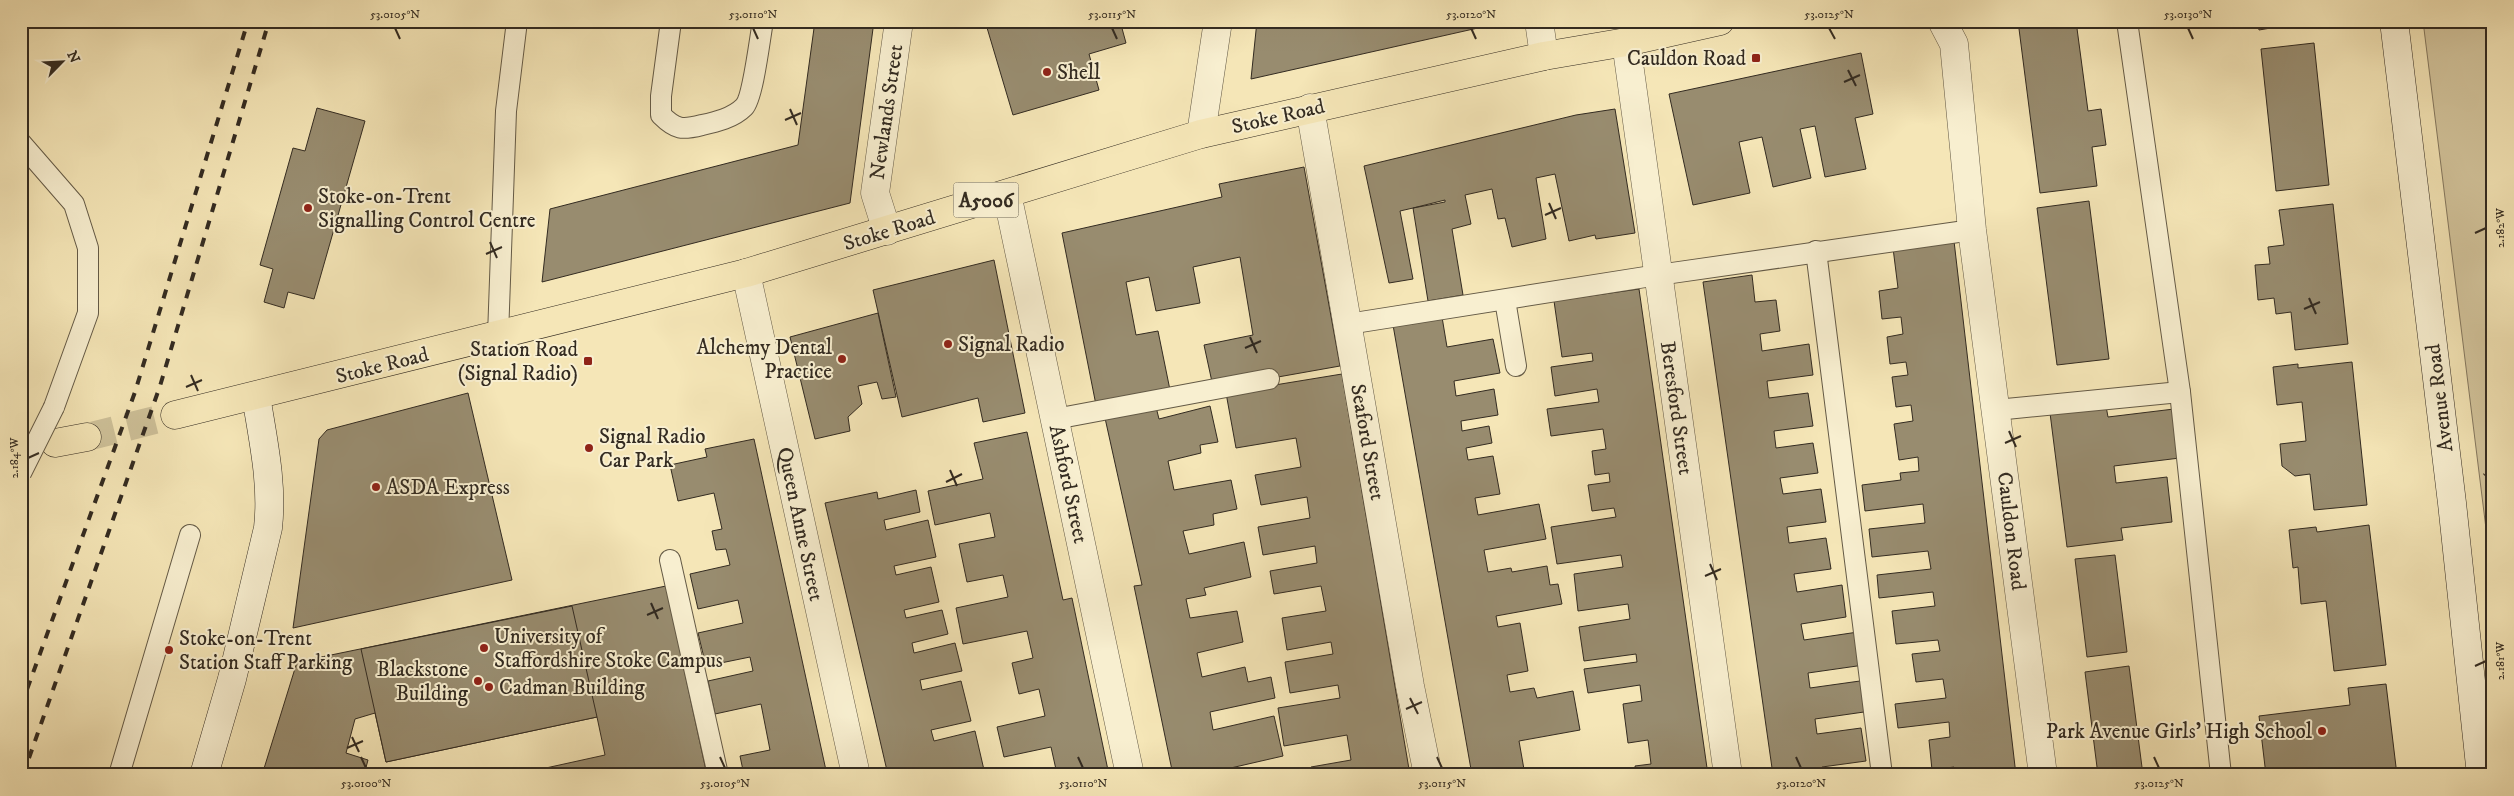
<svg xmlns="http://www.w3.org/2000/svg" width="2514" height="796" viewBox="0 0 2514 796" font-family="'IM FELL DW Pica',serif">
	<style>
		.green { fill: #d4c69e; stroke: #847860 }
		.building { fill: #988c6f; stroke: #332b21; fill-rule: evenodd }
		.lines { fill: none; stroke-linecap: round; stroke-linejoin: round }
		.primary-tunnel { stroke: #cec199; stroke-width: 28; stroke-dasharray: 28 14; stroke-linecap: butt }
		.lane-casing { stroke: #645a46; stroke-width: 22 }
		.street-casing { stroke: #645a46; stroke-width: 29 }
		.secondary-casing { stroke: #332b21; stroke-width: 29 }
		.primary-casing { stroke: #332b21; stroke-width: 29 }
		.path { stroke: #332b21; stroke-width: 3; stroke-dasharray: 1 2.5; stroke-linecap: butt }
		.lane { stroke: #f8efd0; stroke-width: 20 }
		.street { stroke: #f8efd0; stroke-width: 28 }
		.secondary { stroke: #f8efd0; stroke-width: 28 }
		.primary { stroke: #f5e6b7; stroke-width: 28 }
		.rail { stroke: #332b21; stroke-width: 4; stroke-dasharray: 9 9; stroke-linecap: butt }
		.lane-bridge-casing { stroke: #645a46; stroke-width: 22; stroke-linecap: butt }
		.lane-bridge { stroke: #f8efd0; stroke-width: 20 }
		.ticks { fill: none; stroke: #332b21; stroke-width: 2 }
		.poi-dot { fill: #8f2418; stroke: #f8efd0; stroke-width: 2 }
		.labels { text-anchor: middle; stroke-width: 4; stroke-linejoin: round; paint-order: stroke }
		.shield { fill: #f8efd0; stroke: #6e6656; stroke-width: 1 }
		.shield-label { font-size: 20px; font-weight: bold; fill: #332b21 }
		.poi-label { font-size: 21px; fill: #332b21; stroke: #f8efd0; text-anchor: start }
		.street-label { font-size: 21px; fill: #332b21; stroke: #f8efd0 }
		.neatline { fill: none; stroke: #332b21; stroke-width: 2 }
		.ticks-label { font-size: 12px; text-anchor: middle; fill: #332b21 }
	</style>
	<rect width="100%" height="100%" fill="#f5e6b7"/>
	<filter id="stains"><feTurbulence type="fractalNoise" baseFrequency=".004" numOctaves="4"/><feColorMatrix values="0 0 0 0 .2 0 0 0 0 .09 0 0 0 0 .02 0 0 0 .5 -.17"/></filter>
	<radialGradient id="worn" r=".72"><stop offset=".6" stop-color="#630" stop-opacity="0"/><stop offset="1" stop-color="#630" stop-opacity=".3"/></radialGradient>
	<!-- green -->
	<path class="green" d="M2423 21H2493V585L2431 85Z"/>
	<!-- building -->
	<g class="building">
		<path d="M815 21H874L850 203 542 282 550 209 798 145Z"/>
		<path d="M985 21H1120L1126 43 1089 54 1099 90 1013 115Z"/>
		<path d="M1257 21H1509L1251 79Z"/>
		<path d="M2018 21H2076L2088 111 2101 109 2106 145 2092 147 2097 186 2040 193Z"/>
		<path d="M2257 21H2312L2259 30Z"/>
		<path d="M2314 43 2329 185 2276 191 2261 49Z"/>
		<path d="M1861 53 1873 114 1855 118 1866 169 1825 177 1815 126 1800 129 1811 178 1773 187 1762 137 1739 142 1750 193 1693 205 1669 94Z"/>
		<path d="M317 108 365 121 314 299 288 292 284 308 264 302 273 269 260 265 293 148 305 151Z"/>
		<path d="M1615 109 1635 233 1596 239 1595 235 1569 241 1555 174 1536 178 1546 239 1512 247 1505 218 1498 219 1492 189 1465 195 1471 224 1452 229 1463 295 1428 301 1413 208 1400 211 1413 279 1389 283 1364 166 1576 115ZM1445 200V202L1413 208Z"/>
		<path d="M1304 167 1340 366 1261 380 1212 382 1204 345 1253 335 1240 257 1193 267 1200 303 1156 311 1149 277 1126 282 1136 335 1158 331 1170 390 1096 405 1062 233 1222 197 1219 184Z"/>
		<path d="M2089 201 2109 359 2057 365 2037 208Z"/>
		<path d="M2333 204 2348 344 2295 350 2291 312 2276 314 2274 298 2258 300 2255 265 2270 264 2268 247 2284 245 2279 210Z"/>
		<path d="M1954 241 2016 775H1955L1954 767 1932 770 1929 740 1950 737 1949 722 1898 728 1895 704 1946 698 1943 679 1916 682 1912 654 1940 651 1938 640 1896 644 1892 611 1935 606 1933 592 1879 598 1877 575 1931 569 1928 551 1872 557 1869 529 1925 523 1923 504 1865 511 1862 485 1901 480 1900 473 1919 471 1918 457 1899 460 1894 424 1913 421 1911 405 1896 407 1892 377 1908 375 1906 362 1890 364 1887 337 1903 334 1901 317 1882 319 1879 291 1898 288 1893 248Z"/>
		<path d="M994 260 1025 413 983 422 978 398 902 417 873 290Z"/>
		<path d="M1752 275 1755 302 1776 300 1780 331 1760 334 1762 351 1809 344 1813 375 1767 381 1769 398 1808 393 1813 426 1774 431 1776 448 1813 443 1818 473 1780 478 1783 494 1821 489 1826 522 1787 527 1789 543 1826 538 1831 569 1794 574 1797 592 1842 585 1846 617 1801 624 1804 640 1858 632 1864 665 1808 673 1810 688 1867 680 1871 711 1815 719 1817 734 1861 728 1866 761 1822 767 1823 775H1773L1703 282Z"/>
		<path d="M1639 289 1708 775H1636L1635 766 1651 764 1648 740 1628 743 1623 704 1642 701 1640 685 1588 693 1584 669 1637 662 1636 654 1584 661 1579 627 1630 619 1628 604 1578 611 1574 574 1623 567 1621 555 1557 564 1551 527 1616 517 1614 508 1592 511 1588 485 1610 482 1609 473 1595 475 1592 451 1606 449 1603 429 1551 436 1547 409 1599 402 1597 389 1555 396 1551 367 1593 361 1592 353 1562 357 1554 301Z"/>
		<path d="M878 313 896 397 882 399 877 382 858 386 862 404 848 417 850 431 815 439 790 337Z"/>
		<path d="M1442 317 1447 347 1493 339 1500 373 1454 381 1456 396 1494 389 1498 415 1461 421 1462 431 1489 426 1492 443 1466 448 1468 460 1493 456 1500 494 1475 498 1478 515 1539 504 1546 539 1484 550 1488 572 1511 568 1512 572 1547 566 1550 585 1558 584 1562 604 1496 616 1498 627 1520 623 1528 671 1507 675 1510 692 1534 688 1537 698 1573 691 1580 730 1519 741 1525 775H1472L1393 325Z"/>
		<path d="M2352 362 2367 505 2314 510 2310 474 2295 476 2282 466 2280 444 2306 441 2302 402 2277 405 2273 367 2298 364V368Z"/>
		<path d="M1342 374 1410 775H1312L1311 767 1351 760 1347 735 1284 746 1278 708 1340 698 1338 685 1290 693 1285 662 1333 654 1331 642 1287 650 1282 618 1326 611 1321 586 1274 594 1270 571 1317 563 1315 546 1263 555 1258 527 1310 518 1307 497 1261 505 1255 475 1301 467 1296 438 1236 448 1226 393Z"/>
		<path d="M468 393 512 580 293 628 319 439 327 430Z"/>
		<path d="M1210 406 1218 442 1200 445 1201 453 1168 461 1174 490 1231 480 1237 509 1213 514 1214 525 1183 531 1189 554 1244 542 1251 577 1204 588 1206 595 1186 599 1190 618 1237 611 1243 642 1197 653 1202 677 1245 667 1248 682 1271 677 1275 698 1210 712 1213 730 1274 716 1283 756 1222 770 1223 775H1173L1134 586 1142 585 1105 418 1156 407 1159 419Z"/>
		<path d="M2106 406 2108 417 2174 409 2180 458 2114 466 2116 483 2167 477 2172 522 2121 528 2123 540 2067 547 2050 413Z"/>
		<path d="M1027 432 1063 600 1072 598 1109 775H1055L1057 774 1051 747 1004 757 997 727 1045 716 1039 689 1019 694 1012 663 1033 658 1027 631 963 644 956 608 1008 597 1003 575 967 582 959 544 995 537 990 513 935 525 928 491 983 479 974 443Z"/>
		<path d="M754 439 827 775H776L775 770 744 775 740 756 770 750 761 704 715 714 708 681 753 671 750 657 706 666 698 633 743 623 738 600 698 609 690 574 730 565 726 549 716 550 712 531 722 529 714 493 678 501 670 465 707 457 705 449Z"/>
		<path d="M916 490 920 512 884 520 886 530 928 520 936 557 894 566 896 575 931 567 939 602 904 610 906 618 942 610 948 634 912 643 914 653 955 643 962 671 920 680 922 690 961 681 971 721 931 730 934 741 975 731 984 770 963 775H888L825 503 877 492 878 499Z"/>
		<path d="M2369 525 2386 665 2334 671 2326 601 2301 604 2298 567 2293 568 2289 530 2316 527 2317 532Z"/>
		<path d="M2115 555 2127 652 2087 657 2075 559Z"/>
		<path d="M666 586 707 775H514L605 755 597 717 386 762 375 713 355 719 346 753 368 760 364 775H262L297 662Z"/>
		<path d="M572 606 597 717 386 762 361 649Z"/>
		<path d="M2129 666 2143 775H2098L2085 672Z"/>
		<path d="M2386 684 2397 775H2266L2259 716 2350 705 2348 688Z"/>
	</g>
	<g class="lines">
		<!-- primary-tunnel -->
		<path class="primary-tunnel" d="M87 437 175 415"/>
		<defs>
			<g id="lane">
				<path d="M671 21 661 96V115C676 130 682 130 702 125 716 122 733 118 744 107 753 98 760 37 763 21"/>
				<path d="M2127 21 2180 392 2221 775"/>
				<path d="M21 143 74 204 88 248V313L54 407"/>
				<path d="M1816 251 1882 775"/>
				<path d="M1505 300 1516 366"/>
				<path d="M1348 324 1658 275 1972 230"/>
				<path d="M498 336 506 111 517 21"/>
				<path d="M1996 410 2180 392"/>
				<path d="M1055 419 1269 379"/>
				<path d="M670 560 718 775"/>
				<path d="M119 775 190 535"/>
			</g>
			<g id="street">
				<path d="M1539 21 1544 56"/>
				<path d="M1942 21 1954 44 1972 230 2043 775"/>
				<path d="M1626 42 1728 775"/>
				<path d="M1310 108 1410 686 1428 775"/>
				<path d="M1201 134 1218 21"/>
				<path d="M1007 194 1130 775"/>
				<path d="M887 231 875 193 899 21"/>
				<path d="M746 273 856 775"/>
			</g>
			<g id="secondary">
				<path d="M2394 21 2452 503 2481 775"/>
				<path d="M204 775 232 679 268 528C273 484 263 440 256 396"/>
			</g>
			<g id="primary">
				<path d="M175 415 746 273 1201 134 1544 56 1626 42 1720 21"/>
				<path d="M55 443 87 437"/>
			</g>
		</defs>
		<!-- lane casing -->
		<use href="#lane" class="lane-casing"/>
		<!-- street casing -->
		<use href="#street" class="street-casing"/>
		<!-- secondary casing -->
		<use href="#secondary" class="secondary-casing"/>
		<!-- primary casing -->
		<use href="#primary" class="primary-casing"/>
		<!-- path -->
		<g class="path">
			<path d="M2493 124 2488 166 2493 176"/>
			<path d="M2484 475 2493 467"/>
		</g>
		<!-- lane -->
		<use href="#lane" class="lane"/>
		<!-- street -->
		<use href="#street" class="street"/>
		<!-- secondary -->
		<use href="#secondary" class="secondary"/>
		<!-- primary -->
		<use href="#primary" class="primary"/>
		<!-- rail -->
		<g class="rail">
			<path d="M21 706 135 392 248 21"/>
			<path d="M23 775 160 386 269 21"/>
		</g>
		<defs>
			<path id="lane-bridge" d="M21 473 54 407"/>
		</defs>
		<!-- lane-bridge casing -->
		<use href="#lane-bridge" class="lane-bridge-casing"/>
		<!-- lane-bridge -->
		<use href="#lane-bridge" class="lane-bridge"/>
	</g>
	<!-- ticks -->
	<path class="ticks" d="M395 28 400 39M753 28 758 39M1112 28 1117 39M1471 28 1476 39M1829 28 1835 39M2188 28 2193 39M1848 70 1856 86M1844 82 1860 75M790 109 797 125M785 120 801 113M1549 203 1556 219M1545 215 1561 208M2475 233 2486 228M490 242 497 258M486 254 502 247M2309 298 2316 314M2304 309 2320 302M1250 337 1257 353M1245 348 1261 341M191 375 198 391M186 387 202 380M2009 431 2016 447M2005 443 2021 436M28 458 39 453M950 470 957 486M946 482 962 474M1710 564 1717 580M1705 576 1721 569M651 603 658 619M647 615 663 608M2475 666 2486 661M1410 698 1418 714M1406 709 1422 702M352 737 359 752M347 748 363 741M361 757 366 768M720 757 725 768M1078 757 1083 768M1437 757 1442 768M1796 757 1801 768M2154 757 2159 768"/>
	<!-- markers -->
	<g class="poi-dot">
		<rect x="1751" y="53" width="10" height="10" rx="2.5"/>
		<circle cx="1047" cy="72" r="5"/>
		<circle cx="308" cy="208" r="5"/>
		<circle cx="948" cy="344" r="5"/>
		<circle cx="842" cy="359" r="5"/>
		<rect x="583" y="356" width="10" height="10" rx="2.5"/>
		<circle cx="589" cy="448" r="5"/>
		<circle cx="376" cy="487" r="5"/>
		<circle cx="484" cy="648" r="5"/>
		<circle cx="169" cy="650" r="5"/>
		<circle cx="478" cy="681" r="5"/>
		<circle cx="489" cy="687" r="5"/>
		<circle cx="2322" cy="731" r="5"/>
	</g>
	<g class="labels">
		<!-- shield labels -->
		<rect class="shield" x="953.5" y="182.5" width="65" height="35" rx="4"/>
		<g class="shield-label">
			<text x="986" y="207">A5006</text>
		</g>
		<!-- poi labels -->
		<g class="poi-label">
			<text x="1746" y="65" text-anchor="end">Cauldon Road</text>
			<text x="1057" y="79">Shell</text>
			<text x="318" y="203">Stoke-on-Trent<tspan x="318" dy="24">Signalling Control Centre</tspan></text>
			<text x="958" y="351">Signal Radio</text>
			<text x="832" y="354" text-anchor="end">Alchemy Dental<tspan x="832" dy="24">Practice</tspan></text>
			<text x="578" y="356" text-anchor="end">Station Road<tspan x="578" dy="24">(Signal Radio)</tspan></text>
			<text x="599" y="443">Signal Radio<tspan x="599" dy="24">Car Park</tspan></text>
			<text x="386" y="494">ASDA Express</text>
			<text x="494" y="643">University of<tspan x="494" dy="24">Staffordshire Stoke Campus</tspan></text>
			<text x="179" y="645">Stoke-on-Trent<tspan x="179" dy="24">Station Staff Parking</tspan></text>
			<text x="468" y="676" text-anchor="end">Blackstone<tspan x="468" dy="24">Building</tspan></text>
			<text x="499" y="694">Cadman Building</text>
			<text x="2312" y="738" text-anchor="end">Park Avenue Girls' High School</text>
		</g>
		<!-- street labels -->
		<g class="street-label">
			<text transform="translate(886 112) rotate(-82)" y="7">Newlands Street</text>
			<text transform="translate(1278 116) rotate(-13)" y="7">Stoke Road</text>
			<text transform="translate(889 230) rotate(-17)" y="7">Stoke Road</text>
			<text transform="translate(382 365) rotate(-14)" y="7">Stoke Road</text>
			<text transform="translate(2439 398) rotate(-97)" y="7">Avenue Road</text>
			<text transform="translate(1677 408) rotate(82)" y="7">Beresford Street</text>
			<text transform="translate(1368 442) rotate(80)" y="7">Seaford Street</text>
			<text transform="translate(1069 484) rotate(78)" y="7">Ashford Street</text>
			<text transform="translate(801 524) rotate(78)" y="7">Queen Anne Street</text>
			<text transform="translate(2012 531) rotate(83)" y="7">Cauldon Road</text>
		</g>
	</g>
	<!-- margin -->
	<rect width="2514" height="796" fill="none" stroke="#f5e6b7" stroke-width="55"/>
	<!-- north arrow -->
	<g transform="translate(62 62) rotate(66)" stroke="#f8efd0" stroke-width="4" paint-order="stroke">
	<path d="M0-4L9 19L0 12L-9 19Z" fill="#332b21"/>
	<text y="-8" font-size="14" font-weight="bold" text-anchor="middle" fill="#332b21">N</text>
	</g>
	<rect x="28" y="28" width="2458" height="740" class="neatline"/>
	<g class="ticks-label">
		<text x="395" y="18">53.0105°N</text>
		<text x="753" y="18">53.0110°N</text>
		<text x="1112" y="18">53.0115°N</text>
		<text x="1471" y="18">53.0120°N</text>
		<text x="1829" y="18">53.0125°N</text>
		<text x="2188" y="18">53.0130°N</text>
		<text transform="translate(2500 228) rotate(-90)" y="4">2.182°W</text>
		<text transform="translate(14 458) rotate(-90)" y="4">2.184°W</text>
		<text transform="translate(2500 661) rotate(-90)" y="4">2.181°W</text>
		<text x="366" y="787">53.0100°N</text>
		<text x="725" y="787">53.0105°N</text>
		<text x="1083" y="787">53.0110°N</text>
		<text x="1442" y="787">53.0115°N</text>
		<text x="1801" y="787">53.0120°N</text>
		<text x="2159" y="787">53.0125°N</text>
	</g>
	<rect width="100%" height="100%" filter="url(#stains)"/>
	<rect width="100%" height="100%" fill="url(#worn)"/>
</svg>
